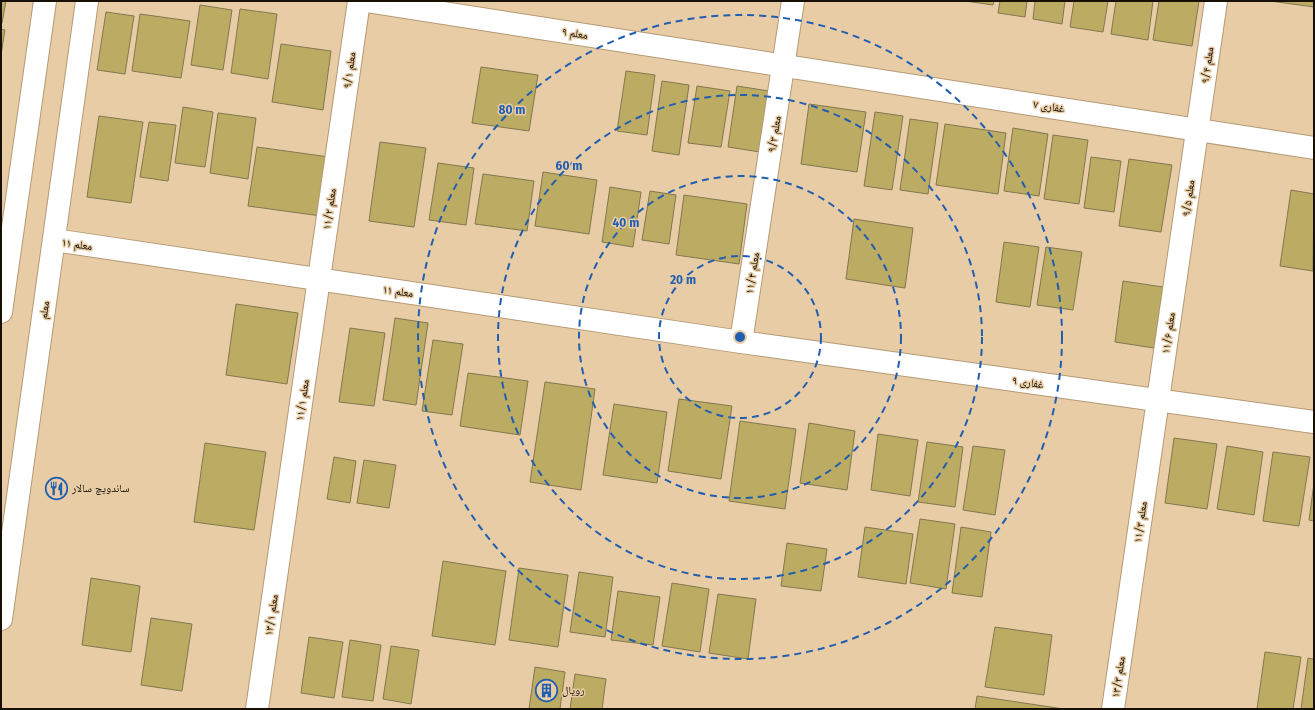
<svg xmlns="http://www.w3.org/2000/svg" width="1315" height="710" viewBox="0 0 1315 710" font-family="'Fira Sans','Noto Naskh Arabic',sans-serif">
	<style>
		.building { fill: #bcab62; stroke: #81784f }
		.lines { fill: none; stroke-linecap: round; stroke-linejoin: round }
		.street-casing { stroke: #b49a75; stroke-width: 24 }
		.secondary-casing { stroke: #b49a75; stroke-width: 24 }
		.street { stroke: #fff; stroke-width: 22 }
		.secondary { stroke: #fff; stroke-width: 22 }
		.ring { fill: none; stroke: #205eb0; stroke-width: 2; stroke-dasharray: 7 5 }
		.labels { text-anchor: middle; stroke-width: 3; stroke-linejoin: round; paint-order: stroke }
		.street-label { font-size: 11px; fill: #180f03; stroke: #e7cca6 }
		.poi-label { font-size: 11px; fill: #180f03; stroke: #e7cca6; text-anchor: start }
		.centre { fill: #205eb0; stroke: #e7cca6; stroke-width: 2 }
		.ring-label { font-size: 12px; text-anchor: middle; font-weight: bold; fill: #205eb0; stroke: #e7cca6; stroke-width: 3; stroke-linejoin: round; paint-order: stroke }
	</style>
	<rect width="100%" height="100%" fill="#e7cca6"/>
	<!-- building -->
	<g class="building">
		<path d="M1 1H6L2 23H1Z"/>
		<path d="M965 1H994L993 5Z"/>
		<path d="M1000 1H1027L1025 17 998 13Z"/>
		<path d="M1035 1H1065L1062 24 1033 19Z"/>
		<path d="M1074 1H1108L1103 32 1070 27Z"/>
		<path d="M1116 1H1153L1148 40 1111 34Z"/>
		<path d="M1159 1H1199L1192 46 1153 40Z"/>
		<path d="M1270 1H1314V7Z"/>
		<path d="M200 5 232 10 223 70 191 65Z"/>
		<path d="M240 9 277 14 268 79 231 73Z"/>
		<path d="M106 12 134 16 125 74 97 70Z"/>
		<path d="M140 14 190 21 181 78 132 71Z"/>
		<path d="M1 29 5 30 1 55Z"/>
		<path d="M281 44 331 51 323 110 272 102Z"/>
		<path d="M481 67 538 75 529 131 472 123Z"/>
		<path d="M626 71 655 75 647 135 617 131Z"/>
		<path d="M662 81 689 85 679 155 652 151Z"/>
		<path d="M697 86 730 91 721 147 688 143Z"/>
		<path d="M737 86 769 91 760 152 728 147Z"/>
		<path d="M809 104 866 112 857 172 801 164Z"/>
		<path d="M183 107 213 112 205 167 175 163Z"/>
		<path d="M875 112 903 116 892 190 864 186Z"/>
		<path d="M218 113 256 118 248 179 210 173Z"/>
		<path d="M99 116 143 122 131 203 87 197Z"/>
		<path d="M910 119 938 123 928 194 900 190Z"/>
		<path d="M149 122 176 125 168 181 140 177Z"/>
		<path d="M945 124 1006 133 998 194 936 185Z"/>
		<path d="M1013 128 1048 134 1039 196 1004 191Z"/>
		<path d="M1053 135 1088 140 1079 204 1044 199Z"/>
		<path d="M380 142 426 148 414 227 369 221Z"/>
		<path d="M257 147 329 157 321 216 248 206Z"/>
		<path d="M1091 157 1121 161 1114 212 1084 208Z"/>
		<path d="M1129 159 1172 165 1161 232 1119 226Z"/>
		<path d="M438 163 474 168 466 225 429 220Z"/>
		<path d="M543 172 597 180 589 234 535 226Z"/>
		<path d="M483 174 534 181 527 231 475 224Z"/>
		<path d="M610 187 641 192 633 247 602 242Z"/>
		<path d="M1291 190 1314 194 1313 271 1280 266Z"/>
		<path d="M650 191 676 195 669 244 642 240Z"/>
		<path d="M684 195 747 204 739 264 676 255Z"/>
		<path d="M854 219 913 228 905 288 846 279Z"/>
		<path d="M1004 242 1039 247 1030 307 996 302Z"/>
		<path d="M1046 247 1082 252 1073 310 1037 305Z"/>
		<path d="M1123 281 1163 287 1154 348 1115 342Z"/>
		<path d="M236 304 298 313 287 384 226 375Z"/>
		<path d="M395 318 428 323 416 405 383 400Z"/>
		<path d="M350 328 385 333 374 406 339 402Z"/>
		<path d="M433 340 463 344 452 415 422 411Z"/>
		<path d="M468 373 528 381 520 435 460 426Z"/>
		<path d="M545 382 595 389 581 490 530 482Z"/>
		<path d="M679 399 732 406 721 479 668 471Z"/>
		<path d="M614 404 667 412 657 483 603 475Z"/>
		<path d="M740 421 796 429 785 509 729 501Z"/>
		<path d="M809 423 855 431 847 490 800 483Z"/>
		<path d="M878 434 918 440 910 496 871 490Z"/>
		<path d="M1174 438 1217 444 1207 509 1165 503Z"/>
		<path d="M927 442 963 447 955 507 918 502Z"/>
		<path d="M205 443 266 452 254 530 194 522Z"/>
		<path d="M973 446 1005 450 995 515 963 510Z"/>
		<path d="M1227 446 1263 452 1254 515 1217 509Z"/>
		<path d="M1273 452 1310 457 1299 526 1263 521Z"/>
		<path d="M334 457 356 461 350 503 327 499Z"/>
		<path d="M364 460 396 465 389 508 357 503Z"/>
		<path d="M1314 483V521L1309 520Z"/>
		<path d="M920 519 955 524 946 589 910 583Z"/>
		<path d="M865 527 913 534 906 584 858 577Z"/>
		<path d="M961 527 991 532 982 597 952 593Z"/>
		<path d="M787 543 827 549 821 591 781 586Z"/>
		<path d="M443 561 506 571 495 645 432 636Z"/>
		<path d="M519 568 568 575 558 647 509 640Z"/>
		<path d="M579 572 613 577 605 637 570 632Z"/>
		<path d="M91 578 140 586 131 652 82 645Z"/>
		<path d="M672 583 709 589 700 652 662 646Z"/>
		<path d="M618 591 660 597 653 645 611 640Z"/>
		<path d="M718 594 756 599 748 659 709 653Z"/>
		<path d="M151 618 192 624 182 691 141 685Z"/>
		<path d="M995 627 1052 635 1044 695 985 687Z"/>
		<path d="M309 637 343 642 334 698 301 693Z"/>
		<path d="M350 640 381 645 373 701 342 697Z"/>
		<path d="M391 646 419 650 411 704 383 699Z"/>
		<path d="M1265 652 1301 657 1293 709H1257Z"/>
		<path d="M1308 658 1314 659V709H1301Z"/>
		<path d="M535 667 565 672 560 709H529Z"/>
		<path d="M575 674 606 679 602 709H570Z"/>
		<path d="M977 696 1064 709H975Z"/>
	</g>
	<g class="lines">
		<defs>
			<g id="street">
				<path d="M366 1 1314 148"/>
				<path d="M54 240 741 342 1314 422"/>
				<path d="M741 342 793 1"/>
				<path d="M257 709 359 1"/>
				<path d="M1113 709 1216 1"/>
			</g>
			<g id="secondary">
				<path d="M1 312 45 1"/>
				<path d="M1 619 87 1"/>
			</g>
		</defs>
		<!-- street casing -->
		<use href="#street" class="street-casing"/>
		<!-- secondary casing -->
		<use href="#secondary" class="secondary-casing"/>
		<!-- street -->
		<use href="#street" class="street"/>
		<!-- secondary -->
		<use href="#secondary" class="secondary"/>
	</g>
	<!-- distance rings -->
	<g class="ring">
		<circle cx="740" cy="337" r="81"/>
		<circle cx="740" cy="337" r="161"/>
		<circle cx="740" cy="337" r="242"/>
		<circle cx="740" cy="337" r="322"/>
	</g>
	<!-- icons -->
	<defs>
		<symbol id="restaurant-ring" viewBox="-11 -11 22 22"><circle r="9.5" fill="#e7cca6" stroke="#205eb0" stroke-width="1.5"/><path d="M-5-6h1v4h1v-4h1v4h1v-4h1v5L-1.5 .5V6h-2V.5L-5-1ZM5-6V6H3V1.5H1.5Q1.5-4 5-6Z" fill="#205eb0"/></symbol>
		<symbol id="building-ring" viewBox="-11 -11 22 22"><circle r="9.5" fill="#e7cca6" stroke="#205eb0" stroke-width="1.5"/><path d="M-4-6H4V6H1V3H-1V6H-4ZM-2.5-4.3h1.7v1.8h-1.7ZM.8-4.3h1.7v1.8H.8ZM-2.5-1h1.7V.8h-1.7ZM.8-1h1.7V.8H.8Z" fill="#205eb0"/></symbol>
	</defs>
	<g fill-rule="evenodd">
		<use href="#restaurant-ring" x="44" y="476" width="25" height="25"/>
		<use href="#building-ring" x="534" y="678" width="25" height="25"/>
	</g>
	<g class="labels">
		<!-- street labels -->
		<g class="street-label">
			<text transform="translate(575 33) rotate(9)" y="4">معلم ۹</text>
			<text transform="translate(1207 65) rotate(-82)" y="4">معلم ۹/۴</text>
			<text transform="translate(349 70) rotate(-82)" y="4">معلم ۹/۱</text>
			<text transform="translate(1049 106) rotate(9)" y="4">غفاری ۷</text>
			<text transform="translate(774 134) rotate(-81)" y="4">معلم ۹/۳</text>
			<text transform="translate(1188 198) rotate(-82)" y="4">معلم ۹/۵</text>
			<text transform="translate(329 209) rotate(-82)" y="4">معلم ۱۱/۲</text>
			<text transform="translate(77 244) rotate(8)" y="4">معلم ۱۱</text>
			<text transform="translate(752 273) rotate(-81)" y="4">معلم ۱۱/۴</text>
			<text transform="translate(398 291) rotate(8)" y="4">معلم ۱۱</text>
			<text transform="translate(44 310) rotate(-82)" y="4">معلم</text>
			<text transform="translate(1168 333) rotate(-82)" y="4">معلم ۱۱/۶</text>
			<text transform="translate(1028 382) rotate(8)" y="4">غفاری ۹</text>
			<text transform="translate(302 400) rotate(-82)" y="4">معلم ۱۱/۱</text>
			<text transform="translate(1140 522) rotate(-82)" y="4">معلم ۱۱/۳</text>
			<text transform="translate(271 615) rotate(-82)" y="4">معلم ۱۳/۱</text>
			<text transform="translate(1118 677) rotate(-82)" y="4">معلم ۱۳/۳</text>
		</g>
		<!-- poi labels -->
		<g class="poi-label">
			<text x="72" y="492">ساندویچ سالار</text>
			<text x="562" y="694">رویال</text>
		</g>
	</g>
	<circle cx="740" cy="337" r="6" class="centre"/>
	<g class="ring-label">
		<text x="512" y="114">80 m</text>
		<text x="569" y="170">60 m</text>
		<text x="626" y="227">40 m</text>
		<text x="683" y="284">20 m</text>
	</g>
	<!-- border -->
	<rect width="1315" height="710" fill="none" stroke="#180f03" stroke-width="4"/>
</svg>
